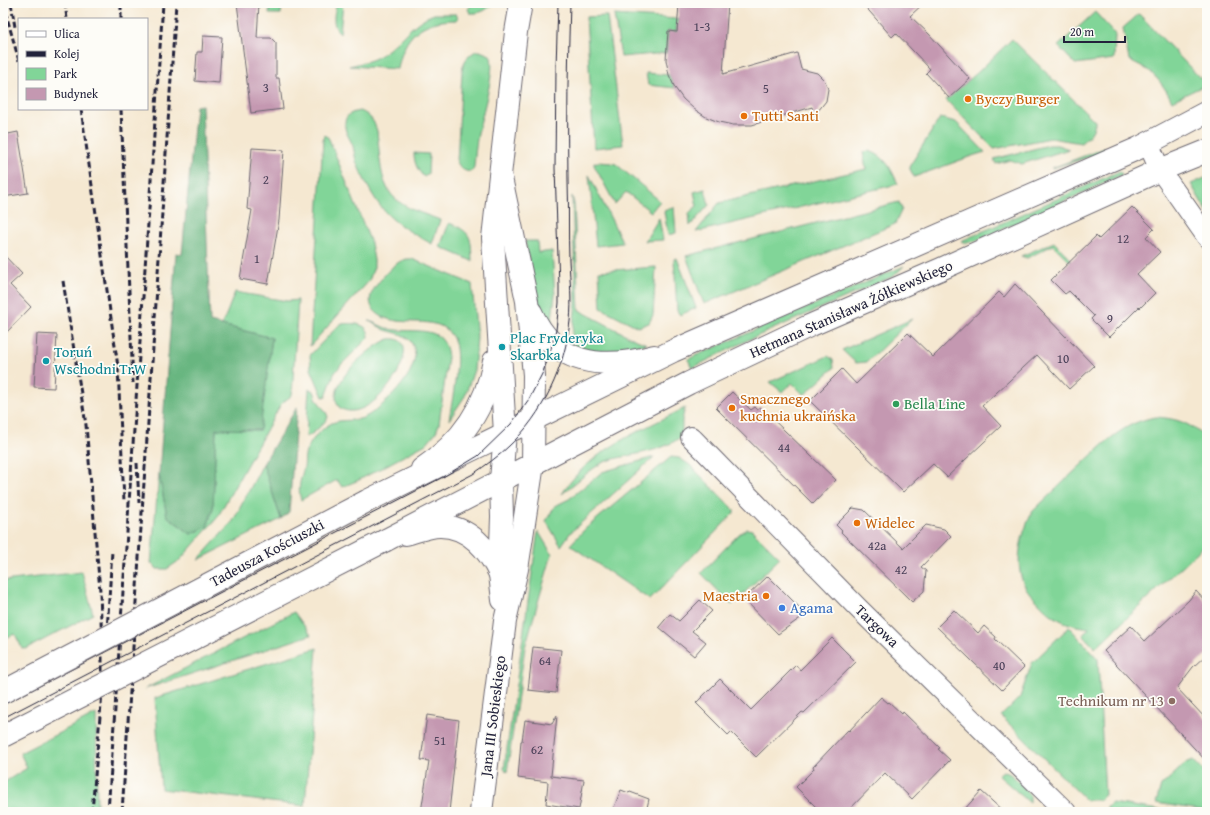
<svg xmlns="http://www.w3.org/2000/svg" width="1210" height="815" viewBox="0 0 1210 815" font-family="'Gentium Book Plus',serif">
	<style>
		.green { fill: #81d598; stroke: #527c6a }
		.forest { fill: #68b680; stroke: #456c5e }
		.building { fill: #c498b1 }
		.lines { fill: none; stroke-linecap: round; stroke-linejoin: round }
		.minor-casing { stroke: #6c6770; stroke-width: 22 }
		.tertiary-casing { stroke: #6c6770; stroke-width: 24 }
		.primary-casing { stroke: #6c6770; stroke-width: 24 }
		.minor { stroke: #fff; stroke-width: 20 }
		.tertiary { stroke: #fff; stroke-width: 22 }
		.primary { stroke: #fff; stroke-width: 22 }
		.tram { stroke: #22223b; stroke-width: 1 }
		.rail { stroke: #22223b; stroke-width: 3; stroke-dasharray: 6 3; stroke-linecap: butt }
		.primary-bridge-casing { stroke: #6c6770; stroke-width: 24; stroke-linecap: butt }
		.primary-bridge { stroke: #fff; stroke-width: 22 }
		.food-dot { fill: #e8710a; stroke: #fdfcf7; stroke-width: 1.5 }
		.culture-dot { fill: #0f9aa8; stroke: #fdfcf7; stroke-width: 1.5 }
		.leisure-dot { fill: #2e9e5b; stroke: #fdfcf7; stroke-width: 1.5 }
		.shop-dot { fill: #3f7fe0; stroke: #fdfcf7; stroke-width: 1.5 }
		.education-dot { fill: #8d6e63; stroke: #fdfcf7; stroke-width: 1.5 }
		.labels { text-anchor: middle; stroke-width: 3.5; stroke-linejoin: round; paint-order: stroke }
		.number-label { font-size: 13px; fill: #4a4058 }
		.food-label { font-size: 15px; fill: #c56008; stroke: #fdfcf7; text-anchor: start }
		.street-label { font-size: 15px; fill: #22223b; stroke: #fdfcf7 }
		.culture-label { font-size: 15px; fill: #0d838f; stroke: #fdfcf7; text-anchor: start }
		.leisure-label { font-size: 15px; fill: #27864d; stroke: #fdfcf7; text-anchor: start }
		.shop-label { font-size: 15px; fill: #366cbe; stroke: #fdfcf7; text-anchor: start }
		.education-label { font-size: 15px; fill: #785e54; stroke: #fdfcf7; text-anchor: end }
	</style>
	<rect width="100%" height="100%" fill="#fdfcf7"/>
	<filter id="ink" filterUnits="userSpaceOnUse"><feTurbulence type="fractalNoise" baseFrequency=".025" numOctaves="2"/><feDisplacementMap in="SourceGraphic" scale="8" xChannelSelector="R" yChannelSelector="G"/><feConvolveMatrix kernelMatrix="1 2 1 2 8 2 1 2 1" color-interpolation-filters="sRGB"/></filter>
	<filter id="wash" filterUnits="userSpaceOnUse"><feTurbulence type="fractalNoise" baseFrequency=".012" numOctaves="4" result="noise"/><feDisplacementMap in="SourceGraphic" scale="16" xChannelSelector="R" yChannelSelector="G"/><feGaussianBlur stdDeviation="0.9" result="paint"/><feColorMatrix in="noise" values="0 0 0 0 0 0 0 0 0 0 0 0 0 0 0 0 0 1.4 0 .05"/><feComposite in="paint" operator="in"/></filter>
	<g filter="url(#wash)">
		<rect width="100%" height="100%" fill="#f5e8d1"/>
		<!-- green -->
		<g class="green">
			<path d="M270 3H282L281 14H269Z"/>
			<path d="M337 3H343L340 33C331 26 334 12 337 3Z"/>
			<path d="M473 3H494C487 10 480 14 470 13L468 9Z"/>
			<path d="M1095 12 1115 34 1114 59 1075 64 1058 46Z"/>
			<path d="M434 14H456L458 18 457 20C421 20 404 35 398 69L349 66C361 63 374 61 384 53 401 41 413 21 434 14Z"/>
			<path d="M1139 14 1200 78 1207 72V84L1172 101C1160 79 1152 70 1129 60L1123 28Z"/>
			<path d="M614 15 678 19 676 32 668 31 666 53 621 57Z"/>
			<path d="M607 16 623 145 594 148 586 17Z"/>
			<path d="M1012 39 1095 121C1095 131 1088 137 1081 143L1051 138 994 149 946 100 977 73Z"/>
			<path d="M476 51H480L490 55C497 68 481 117 478 133 476 144 475 156 474 167L472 171C465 173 460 168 457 162L462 72C463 62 467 56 476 51Z"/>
			<path d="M646 73 669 75 675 88 648 85Z"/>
			<path d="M360 111C367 113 374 120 376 128 378 132 377 136 378 140 380 158 380 179 391 194 403 209 423 213 440 220L432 244C414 234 394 224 381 207 371 194 362 176 356 161 355 156 354 151 353 146 350 138 344 132 345 123 345 115 352 112 360 111Z"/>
			<path d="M940 118 956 122 985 152 972 156 914 177 909 167Z"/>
			<path d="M326 135 329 139 371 243 374 260V267L369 281 310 346 323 140 324 136Z"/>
			<path d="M1049 145H1057L1069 149 1022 164 1010 160 996 164 994 159Z"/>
			<path d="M1105 148 1103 153 1052 168Z"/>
			<path d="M869 151C886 156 891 169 898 184L696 232 719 203 866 169 863 152Z"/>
			<path d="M414 153 429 154 428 174 424 177C417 170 414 162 414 153Z"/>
			<path d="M597 162 612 163 616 164 660 201 651 212 626 192 615 204 594 165V163Z"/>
			<path d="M1120 171 1122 175 976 241 966 243 961 241Z"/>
			<path d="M589 175 623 243 596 246Z"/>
			<path d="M1207 177V212L1191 184Z"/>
			<path d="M705 189 709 205 690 226 689 213 697 206 694 192Z"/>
			<path d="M572 196 574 204 579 310 634 339 647 344 611 353 589 352 571 344 576 303Z"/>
			<path d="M899 202 902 209 895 224 704 304 686 256Z"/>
			<path d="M674 207 676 233 668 235 664 211Z"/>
			<path d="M659 218 663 240 645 241Z"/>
			<path d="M449 223C473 232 471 239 472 261L440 247Z"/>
			<path d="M525 241H537L538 253 552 251 555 295 551 328 536 301Z"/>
			<path d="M1054 242 1071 259 1069 261 1053 245 1027 258 1021 256Z"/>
			<path d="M677 258 696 308 680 315 677 311 674 259Z"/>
			<path d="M407 259H412L472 284 477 338 474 370 465 396 449 420C452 400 462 355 453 338 449 331 442 325 434 324 415 319 387 327 373 309 365 297 376 286 383 277 390 269 397 261 407 259Z"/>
			<path d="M904 266 894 276 746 341 692 368 688 359Z"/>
			<path d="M656 267 653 315 649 323 638 327 601 308 599 271Z"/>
			<path d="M235 292 287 301 298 300 292 395 281 404 217 518 180 560 167 569H157L151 563 159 474 167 516 191 534 207 527 213 509 216 429 259 430 272 338 222 325Z"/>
			<path d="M912 319 867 362 856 363 842 350Z"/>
			<path d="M369 321C376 323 382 327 389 329 414 334 445 322 448 357L439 424 436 432 426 444 359 480 342 487 337 480 301 500C297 488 301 479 304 467 305 463 304 459 305 455 308 443 321 428 332 423 344 418 355 423 367 416 386 405 429 364 410 341 403 333 394 333 385 330 380 327 374 324 369 321Z"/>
			<path d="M340 324C351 323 369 322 369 337L340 366 334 374 326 396 323 397 311 369 310 355Z"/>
			<path d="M389 339C432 334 374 429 340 408 322 387 370 346 389 339Z"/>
			<path d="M828 356 833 360 834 368 804 395 792 383 782 392 770 382Z"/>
			<path d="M309 389 314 391 317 400 326 412 328 417C326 422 311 436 306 437Z"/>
			<path d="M685 408 682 420V436C660 454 630 453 604 462 593 467 572 486 562 494 589 450 642 430 685 408Z"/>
			<path d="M1156 417C1180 419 1188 423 1207 438V543L1095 648 1083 635 1089 628C1065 625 1054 619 1038 602 1033 597 1026 590 1023 582 1014 561 1022 531 1033 511 1049 496 1064 481 1080 466 1103 445 1123 422 1156 417Z"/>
			<path d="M654 457 571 532 561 546 546 521 555 506 569 499 602 472Z"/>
			<path d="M671 457 679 458 690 465 734 510V513L650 600 570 545 585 529Z"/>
			<path d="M263 464 281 519 198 560 233 521Z"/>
			<path d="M747 529 752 530 780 558 732 605 701 573 739 534Z"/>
			<path d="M538 531 552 554 525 647 507 772 504 769Z"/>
			<path d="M82 572 93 614 26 649 22 648 15 634 3 639V581Z"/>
			<path d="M294 612 311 635 145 689Z"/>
			<path d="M1069 627 1098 659 1105 795 1099 800H1086L1001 716 1020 697 1032 663Z"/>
			<path d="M317 648 305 806 161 789 155 698Z"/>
			<path d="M96 714 97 812H3V783L27 768 20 753Z"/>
			<path d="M1193 760 1207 775V811L1156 803 1161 786 1187 762Z"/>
			<path d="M1003 771C1014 774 1024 787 1030 796V803L998 775Z"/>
			<path d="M1112 803 1173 812H1107V807Z"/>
		</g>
		<!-- forest -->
		<g class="forest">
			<path d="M202 105 210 322 272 338 260 430 216 429 213 509 207 527 191 534 167 516 159 474 176 253 182 254 196 106Z"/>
			<path d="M297 407 289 512 281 519 263 464Z"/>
		</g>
		<g id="blocks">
			<!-- building -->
			<g class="building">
				<path d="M237 3H259L257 38H271L276 43V78H279L283 109 251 113Z"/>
				<path d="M679 3H728L723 74 797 53 801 69 817 73 825 81 828 89 826 101 814 116 812 107 752 125H733L719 122 706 117 694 109 683 99 675 88 669 75 666 60 668 31 677 32Z"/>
				<path d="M862 3H924L910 16 929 34 970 79 949 98 926 73 930 69 896 33 892 37Z"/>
				<path d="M203 36 222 37 219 83 195 81 197 52H202Z"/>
				<path d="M18 132 28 193 3 197V135Z"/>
				<path d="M252 148 284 150 279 220 268 284 240 279 252 210 247 209Z"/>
				<path d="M1132 207 1154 229 1146 237 1160 252 1137 274 1155 293 1140 308 1139 307 1109 337 1091 319 1094 316 1069 291 1065 294 1051 280 1096 236 1099 239Z"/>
				<path d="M3 254 22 274 10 285 31 307 3 336Z"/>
				<path d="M1015 284 1094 366 1069 389 1037 355 982 406 1001 426 947 477 933 464 903 492 810 401 842 369 856 384 908 333 933 357 999 292 1004 297Z"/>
				<path d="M37 334 57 335 54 388 34 387Z"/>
				<path d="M732 392 751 410 755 407 757 409 760 407 836 480 813 504 716 408Z"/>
				<path d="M853 508 864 510 903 548 926 525 944 529 951 536 921 567 926 571 924 591 912 602 841 532 842 531 836 525Z"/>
				<path d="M768 576 806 614 778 634 744 599Z"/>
				<path d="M1196 591 1207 603V654L1193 667 1177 688 1207 720V762L1104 651 1131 626 1145 641 1189 600Z"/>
				<path d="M700 600 712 611 692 631 706 642 694 656 659 627 670 614 679 621Z"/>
				<path d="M954 610 978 633 984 626 996 637 995 639 1024 667 1002 690 937 627Z"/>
				<path d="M832 638 856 662 804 713 802 712 756 757 731 732 728 735 696 703 720 679 751 710 796 665 800 670Z"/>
				<path d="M533 647 561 650 556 693 528 690Z"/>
				<path d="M881 697 888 703 889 702 902 714 903 712 940 748 938 749 950 760 912 799 885 773 847 812H821L796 787 814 769 813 767 848 730 849 731Z"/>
				<path d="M427 715 459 720 449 812H421L429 761 421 760Z"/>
				<path d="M557 715 551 776 584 780 579 809 546 804 548 782 518 778 521 741H522L525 720 552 724Z"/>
				<path d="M621 790 629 793 630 792 649 799 646 812H612Z"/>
				<path d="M981 791 1004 812H962Z"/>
			</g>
		</g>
	</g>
	<g filter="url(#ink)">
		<use href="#blocks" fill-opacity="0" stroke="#6c6770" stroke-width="1"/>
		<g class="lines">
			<defs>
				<g id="minor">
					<path d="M1148 143 1160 170 1207 237"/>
					<path d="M691 437 858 608 1066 812"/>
				</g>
				<g id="tertiary">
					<path d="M531 312C555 366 602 370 654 356"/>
					<path d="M422 469C461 443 486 407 494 361"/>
					<path d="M406 534C417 531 429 526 440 526 469 526 489 550 500 574"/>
					<path d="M503 600 500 574 502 517 501 480 505 433 493 238 516 32 521 3"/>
					<path d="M481 812 505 621 517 569 533 464 534 375 527 301 501 178"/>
				</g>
				<g id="primary">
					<path d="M367 501 673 351 1139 148 1207 112"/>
					<path d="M386 540 689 383 809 326 941 269 1160 170 1207 151"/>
				</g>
			</defs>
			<!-- minor casing -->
			<use href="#minor" class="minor-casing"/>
			<!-- tertiary casing -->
			<use href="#tertiary" class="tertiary-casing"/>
			<!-- primary casing -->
			<use href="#primary" class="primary-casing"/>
			<!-- minor -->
			<use href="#minor" class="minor"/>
			<!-- tertiary -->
			<use href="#tertiary" class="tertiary"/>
			<!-- primary -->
			<use href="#primary" class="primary"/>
			<!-- tram -->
			<g class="tram">
				<path d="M3 705 443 477 478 456 511 424 529 399 542 374 548 359 556 330 559 303V286L555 168 556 67 558 3"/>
				<path d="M3 718 473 474C486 465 498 457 509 446 543 415 565 367 570 321 572 300 570 281 569 260 568 234 569 208 568 182 567 122 568 63 570 3"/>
			</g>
			<!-- rail -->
			<g class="rail">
				<path d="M3 3 19 61"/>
				<path d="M11 3 15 27"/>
				<path d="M65 3 67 19"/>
				<path d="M121 19V3"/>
				<path d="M81 109 118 367 124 502"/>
				<path d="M121 109 133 383"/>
				<path d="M63 281 86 425 100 591 102 647V698"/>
				<path d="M137 463 139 503"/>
				<path d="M107 631 112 551"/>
				<path d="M92 812 102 692"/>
				<path d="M108 812 163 3"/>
				<path d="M122 812 176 3"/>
			</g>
			<defs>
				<g id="primary-bridge">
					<path d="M3 692 367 501"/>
					<path d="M3 736 386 540"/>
				</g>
			</defs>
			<!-- primary-bridge casing -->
			<use href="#primary-bridge" class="primary-bridge-casing"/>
			<!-- primary-bridge -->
			<use href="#primary-bridge" class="primary-bridge"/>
		</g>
	</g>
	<!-- markers -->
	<g class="food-dot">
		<circle cx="968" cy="99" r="4"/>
		<circle cx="744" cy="116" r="4"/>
		<circle cx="732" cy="408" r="4"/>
		<circle cx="857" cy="523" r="4"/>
		<circle cx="766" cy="596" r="4"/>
	</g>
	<g class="culture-dot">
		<circle cx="502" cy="347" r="4"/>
		<circle cx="46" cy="361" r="4"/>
	</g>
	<circle class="leisure-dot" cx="896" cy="404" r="4"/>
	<circle class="shop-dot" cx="782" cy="608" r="4"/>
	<circle class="education-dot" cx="1172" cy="701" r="4"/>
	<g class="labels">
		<!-- number labels -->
		<g class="number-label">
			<text x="702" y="31">1-3</text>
			<text x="266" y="92">3</text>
			<text x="766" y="93">5</text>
			<text x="266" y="184">2</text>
			<text x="1123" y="243">12</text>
			<text x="257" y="263">1</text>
			<text x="1110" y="323">9</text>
			<text x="1063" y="363">10</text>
			<text x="784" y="452">44</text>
			<text x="877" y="550">42a</text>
			<text x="901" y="574">42</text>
			<text x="545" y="665">64</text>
			<text x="999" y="670">40</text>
			<text x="440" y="745">51</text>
			<text x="537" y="754">62</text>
		</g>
		<!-- food labels -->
		<g class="food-label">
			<text x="976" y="104">Byczy Burger</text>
			<text x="752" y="121">Tutti Santi</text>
			<text x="740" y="404">Smacznego<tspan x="740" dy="17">kuchnia ukraińska</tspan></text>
			<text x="865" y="528">Widelec</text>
			<text x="758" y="601" text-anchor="end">Maestria</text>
		</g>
		<!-- street labels -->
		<g class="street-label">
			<text transform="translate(851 309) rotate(-24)" y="5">Hetmana Stanisława Żółkiewskiego</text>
			<text transform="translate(267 553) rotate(-28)" y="5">Tadeusza Kościuszki</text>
			<text transform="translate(877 626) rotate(44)" y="5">Targowa</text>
			<text transform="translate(493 716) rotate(-83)" y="5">Jana III Sobieskiego</text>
		</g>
		<!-- culture labels -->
		<g class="culture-label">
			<text x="510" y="343">Plac Fryderyka<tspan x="510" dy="17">Skarbka</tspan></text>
			<text x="54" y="357">Toruń<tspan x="54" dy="17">Wschodni TrW</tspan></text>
		</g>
		<!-- leisure labels -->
		<g class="leisure-label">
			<text x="904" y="409">Bella Line</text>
		</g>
		<!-- shop labels -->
		<g class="shop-label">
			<text x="790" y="613">Agama</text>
		</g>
		<!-- education labels -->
		<g class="education-label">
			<text x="1164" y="706">Technikum nr 13</text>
		</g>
	</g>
	<!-- margin -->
	<rect width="1210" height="815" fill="none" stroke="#fdfcf7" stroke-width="16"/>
	<!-- legend -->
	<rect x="18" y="18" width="130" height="92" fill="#fdfcf7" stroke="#a5a5ac"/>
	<rect x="26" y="31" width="20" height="6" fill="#ffffff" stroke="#a5a5ac"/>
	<text x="54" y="38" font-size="12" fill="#22223b">Ulica</text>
	<rect x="26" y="51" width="20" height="6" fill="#22223b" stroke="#a5a5ac"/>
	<text x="54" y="58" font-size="12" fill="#22223b">Kolej</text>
	<rect x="26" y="68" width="20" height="12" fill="#81d598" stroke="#a5a5ac"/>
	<text x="54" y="78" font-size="12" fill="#22223b">Park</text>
	<rect x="26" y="88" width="20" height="12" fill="#c498b1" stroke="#a5a5ac"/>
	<text x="54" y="98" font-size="12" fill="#22223b">Budynek</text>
	<!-- scale -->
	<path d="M1064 36v6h61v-6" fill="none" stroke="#22223b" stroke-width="2"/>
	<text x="1070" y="36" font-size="12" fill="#22223b" stroke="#fdfcf7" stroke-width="3" paint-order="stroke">20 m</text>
</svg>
